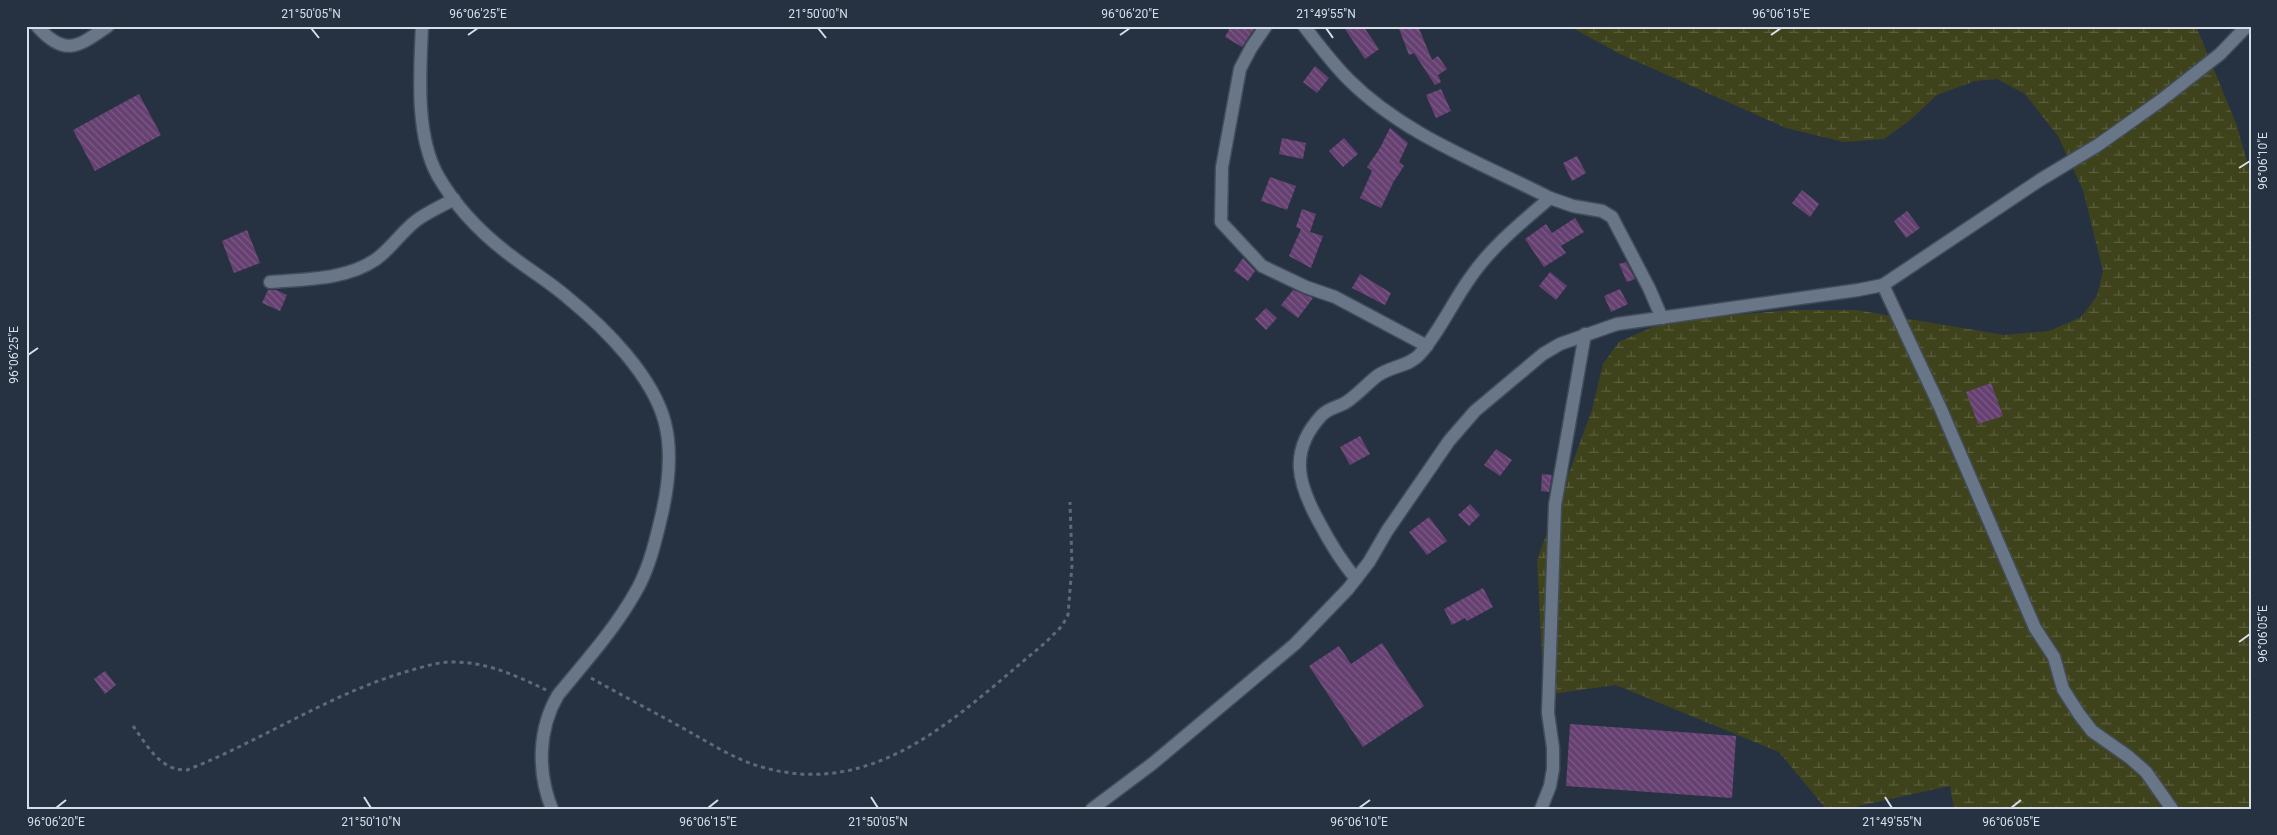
<svg xmlns="http://www.w3.org/2000/svg" width="2277" height="835" viewBox="0 0 2277 835" font-family="Roboto,sans-serif">
	<style>
		.wetland { fill: url(#wetland-marsh) }
		.building { fill: url(#building-back-hatch) }
		.lines { fill: none; stroke-linecap: round; stroke-linejoin: round }
		.street-casing { stroke: #424d5a; stroke-width: 15 }
		.path { stroke: #5f6a78; stroke-width: 3; stroke-dasharray: 4 4; stroke-linecap: butt }
		.street { stroke: #687688; stroke-width: 12 }
		.ticks { fill: none; stroke: #d7dfe9; stroke-width: 2 }
		.neatline { fill: none; stroke: #d7dfe9; stroke-width: 2 }
		.ticks-label { font-size: 12px; text-anchor: middle; fill: #d7dfe9 }
	</style>
	<defs>
		<pattern id="wetland-marsh" width="20" height="14" patternUnits="userSpaceOnUse" patternTransform="scale(1.25)"><rect width="20" height="14" fill="#3f431c"/><path d="M1 5h8M5 5V1M11 12h8M15 12V8" fill="none" stroke="#5a5e3d"/></pattern>
		<pattern id="building-back-hatch" width="6" height="6" patternUnits="userSpaceOnUse" patternTransform="scale(1.25)"><rect width="6" height="6" fill="#664071"/><path d="M-1 5l2 2M0 0l6 6M5-1l2 2" fill="none" stroke="#7b5b85"/></pattern>
	</defs>
	<rect width="100%" height="100%" fill="#263242"/>
	<!-- wetland -->
	<path class="wetland" d="M1569 26H2196L2237 126 2251 177V809H1954L1950 786 1845 809H1826L1779 752 1616 685 1544 695 1537 560 1592 410 1603 364 1619 342 1653 327 1686 319 1791 310H1856L2004 335 2049 331 2081 317 2097 296 2103 271 2083 190 2058 136 2025 94 1997 79 1975 81 1937 95 1909 121 1884 139 1844 142 1786 128 1620 54Z"/>
	<!-- building -->
	<g class="building">
		<path d="M1231 26H1256L1242 47 1225 37Z"/>
		<path d="M1343 26H1363L1379 49 1365 59Z"/>
		<path d="M1398 26H1418L1432 60 1438 56 1447 69 1438 75 1441 82 1435 85 1414 53 1409 55Z"/>
		<path d="M1315 66 1329 78 1317 93 1303 82Z"/>
		<path d="M1441 89 1451 111 1436 118 1426 95Z"/>
		<path d="M139 94 161 135 95 171 73 130Z"/>
		<path d="M1390 128 1408 143 1399 162 1404 166 1394 181 1381 208 1360 198 1372 171 1367 167 1380 148Z"/>
		<path d="M1282 138 1306 143 1303 159 1279 154Z"/>
		<path d="M1344 138 1358 154 1343 167 1329 151Z"/>
		<path d="M1577 156 1586 173 1572 181 1563 163Z"/>
		<path d="M1270 177 1296 186 1287 210 1261 201Z"/>
		<path d="M1802 190 1819 204 1810 217 1792 203Z"/>
		<path d="M1302 209 1316 214 1310 232 1323 236 1311 268 1289 256 1301 229 1296 227Z"/>
		<path d="M1907 211 1920 228 1906 238 1894 221Z"/>
		<path d="M1575 218 1584 232 1561 246 1566 253 1544 267 1525 239 1546 224 1552 233Z"/>
		<path d="M247 230 260 263 234 273 222 241Z"/>
		<path d="M1243 258 1255 271 1248 281 1234 271Z"/>
		<path d="M1626 262 1635 279 1627 282 1619 264Z"/>
		<path d="M1550 272 1567 286 1556 300 1539 286Z"/>
		<path d="M1360 274 1391 293 1385 305 1352 288Z"/>
		<path d="M1620 289 1628 304 1611 312 1604 296Z"/>
		<path d="M268 290H276L287 295 280 311 262 303Z"/>
		<path d="M1293 290 1313 298 1298 318 1281 305Z"/>
		<path d="M1266 308 1277 318 1266 330 1255 319Z"/>
		<path d="M1991 383 2003 416 1978 424 1966 392Z"/>
		<path d="M1360 436 1370 454 1350 465 1340 447Z"/>
		<path d="M1496 449 1512 460 1500 476 1484 465Z"/>
		<path d="M1542 474 1552 475 1549 492 1541 491Z"/>
		<path d="M1470 504 1480 515 1469 526 1458 515Z"/>
		<path d="M1429 517 1447 541 1427 555 1409 532Z"/>
		<path d="M1483 588 1493 607 1467 621 1465 618 1452 625 1444 609Z"/>
		<path d="M1382 643 1424 706 1363 747 1309 666 1339 646 1351 664Z"/>
		<path d="M105 671 116 685 105 694 94 679Z"/>
		<path d="M1570 724 1736 736 1732 798 1566 786Z"/>
	</g>
	<g class="lines">
		<defs>
			<g id="street">
				<path d="M37 26C65 58 79 46 108 26"/>
				<path d="M422 26C420 72 415 135 438 176 456 207 482 234 510 255 529 270 550 282 568 298 605 328 653 376 665 423 673 455 668 490 660 522 654 547 648 571 635 593 614 630 585 662 558 695 538 729 537 772 552 809"/>
				<path d="M1266 26 1251 48 1240 69 1222 167 1221 222 1262 266 1306 287 1335 297 1427 346"/>
				<path d="M1304 26C1318 44 1332 63 1348 79 1405 136 1480 162 1550 198L1573 206 1602 211 1612 217 1649 288 1662 318"/>
				<path d="M270 282C305 279 345 280 375 260 391 249 401 232 417 220 428 212 442 206 454 199"/>
				<path d="M1883 285 1940 407 2035 628 2054 657 2063 689 2079 714 2092 731 2129 757 2146 772 2172 809"/>
				<path d="M1356 579C1341 561 1330 543 1319 522 1298 484 1288 451 1322 415 1330 407 1340 407 1348 401 1358 394 1367 384 1377 376 1391 366 1410 366 1420 354 1440 331 1452 303 1470 278 1491 247 1522 222 1550 198"/>
				<path d="M1092 809 1152 764 1295 644 1348 589 1369 562 1387 531 1449 441 1475 411 1543 354 1560 344 1617 324 1858 290 1883 285 2040 180 2098 145 2160 101 2220 54 2247 26"/>
				<path d="M1541 809 1550 786 1553 769V748L1548 713 1555 505 1585 334"/>
			</g>
		</defs>
		<!-- street casing -->
		<use href="#street" class="street-casing"/>
		<!-- path -->
		<g class="path">
			<path d="M591 678C623 696 656 713 688 731 711 744 736 760 762 767 879 801 963 710 1045 643L1062 626 1068 615 1072 565 1070 502"/>
			<path d="M133 726C147 745 160 771 187 770 261 741 328 695 405 672 419 668 434 663 449 662 485 661 515 675 546 690"/>
		</g>
		<!-- street -->
		<use href="#street" class="street"/>
	</g>
	<!-- ticks -->
	<path class="ticks" d="M311 28 319 38M818 28 826 38M1326 28 1333 38M468 35 478 28M1120 35 1130 28M1771 35 1781 28M2239 168 2250 161M28 355 38 348M2239 642 2250 634M364 797 371 808M871 797 878 808M1885 797 1892 808M56 808 66 800M708 808 718 800M1359 808 1370 800M2011 808 2021 800"/>
	<!-- border -->
	<rect width="2277" height="835" fill="none" stroke="#263242" stroke-width="55"/>
	<rect x="28" y="28" width="2222" height="780" class="neatline"/>
	<g class="ticks-label">
		<text x="311" y="18">21°50'05"N</text>
		<text x="478" y="18">96°06'25"E</text>
		<text x="818" y="18">21°50'00"N</text>
		<text x="1130" y="18">96°06'20"E</text>
		<text x="1326" y="18">21°49'55"N</text>
		<text x="1781" y="18">96°06'15"E</text>
		<text transform="translate(2263 161) rotate(-90)" y="4">96°06'10"E</text>
		<text transform="translate(14 355) rotate(-90)" y="4">96°06'25"E</text>
		<text transform="translate(2263 634) rotate(-90)" y="4">96°06'05"E</text>
		<text x="56" y="826">96°06'20"E</text>
		<text x="371" y="826">21°50'10"N</text>
		<text x="708" y="826">96°06'15"E</text>
		<text x="878" y="826">21°50'05"N</text>
		<text x="1359" y="826">96°06'10"E</text>
		<text x="1892" y="826">21°49'55"N</text>
		<text x="2011" y="826">96°06'05"E</text>
	</g>
</svg>
